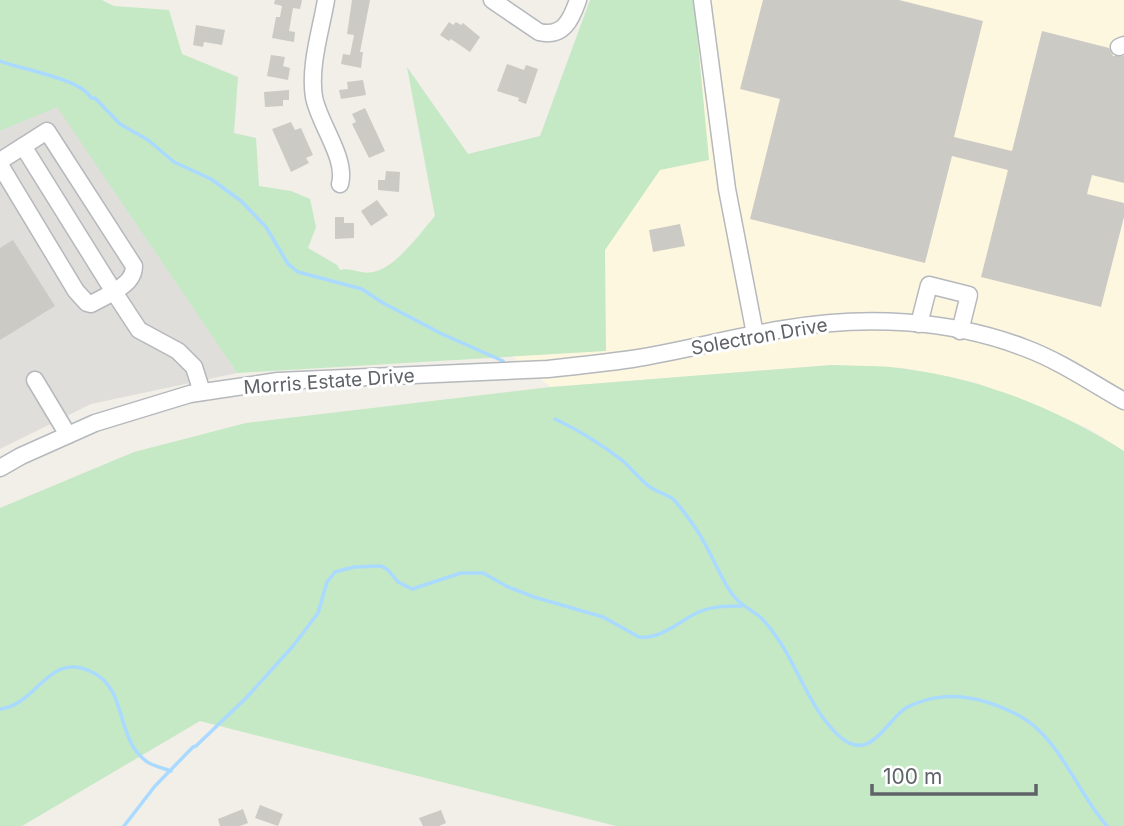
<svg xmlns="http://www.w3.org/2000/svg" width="1124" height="826" viewBox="0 0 1124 826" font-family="Inter,sans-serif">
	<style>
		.commercial { fill: #fef7e0 }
		.industrial { fill: #e0deda }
		.green { fill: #c5e8c5 }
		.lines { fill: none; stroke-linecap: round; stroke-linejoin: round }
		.stream { stroke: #aadaff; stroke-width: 3.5 }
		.building { fill: #cccac5 }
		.minor-casing { stroke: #b5b8bc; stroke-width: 19 }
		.minor { stroke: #fff; stroke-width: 16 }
		.labels { text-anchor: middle; stroke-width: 6; stroke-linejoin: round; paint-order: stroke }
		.street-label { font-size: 19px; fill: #5f6368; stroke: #fff }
	</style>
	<rect width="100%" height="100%" fill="#f1efe8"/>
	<!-- commercial -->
	<path class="commercial" d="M602 0H1124V451L1088 428 975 382 904 368 831 365 551 387 475 327Z"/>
	<!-- industrial -->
	<path class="industrial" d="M57 106 237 373 91 404 0 449V131Z"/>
	<!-- green -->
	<g class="green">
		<path d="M0 0H102L114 6 169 10 182 54 238 77 234 133 256 138 259 186 291 191 310 199 316 227 308 248 337 265 340 270C351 267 361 275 373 272 396 268 420 233 435 216L407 67 468 154 540 136 590 0H694L709 160 660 170 605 250 606 351 237 373 57 107 0 131Z"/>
		<path d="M831 365C855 366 881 365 906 369 986 380 1055 408 1124 451V826H616L200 721 22 826H0V508L134 452 246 423 551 387Z"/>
	</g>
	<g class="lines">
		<!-- stream -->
		<g class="stream">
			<path d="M0 61C20 69 82 79 91 98H95L120 124 148 140 174 162 211 179 241 201 266 227 288 264 298 272 362 289 383 303 442 334 503 361"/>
			<path d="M555 419C579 430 602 445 623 461 632 469 640 480 650 487 657 492 666 494 673 499 681 507 689 519 696 529 710 549 718 574 732 594 741 606 749 608 760 617 768 624 774 633 780 642 800 673 811 710 839 736 869 763 884 725 903 710 906 707 912 705 917 703 952 689 987 699 1018 715 1060 737 1077 793 1107 826"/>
			<path d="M0 709C38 705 48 650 92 672 128 689 115 738 146 761 152 766 163 768 171 771"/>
			<path d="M124 826 155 786 193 747 196 746 247 697 293 646 318 613 327 582 335 572 354 567 381 566 388 570 398 582 412 589 461 573H483L508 587 534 597 603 617 639 637C662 640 681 619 701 611 714 606 727 606 741 606"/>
		</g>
	</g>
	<!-- building -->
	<g class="building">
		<path d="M275 0H302L300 9 293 8 289 31 295 32 294 42 272 38 276 17H280L282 6 274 4Z"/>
		<path d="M352 0H370L360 52H363L361 68 341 64 343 54 350 55 354 35 347 34Z"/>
		<path d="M763 0H899L983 21 954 137 1012 151 1042 31 1109 48 1113 56H1124V183L1092 175 1087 194 1124 203V217L1101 307 981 277 1008 170 952 156 925 263 750 219 780 99 740 89Z"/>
		<path d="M449 22 453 25 456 22 461 25 463 23 480 37 470 52 451 39 449 41 440 35Z"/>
		<path d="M196 25 225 30 222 45 204 42 203 47 193 45Z"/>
		<path d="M271 55 285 57 283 66 290 68 288 80 267 76Z"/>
		<path d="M507 64 524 70 526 65 538 69 526 104 518 101 519 98 497 91Z"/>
		<path d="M363 80 366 95 341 99 339 90 348 89 347 82Z"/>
		<path d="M289 90V100H283V106L265 107 264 92Z"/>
		<path d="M365 108 385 151 369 158 352 124 356 122 352 114Z"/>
		<path d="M291 122 295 130 301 128 313 155 306 158 309 163 291 172 272 129Z"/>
		<path d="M386 171 400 172 399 192 378 190V180H385Z"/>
		<path d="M377 200 388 215 371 226 361 211Z"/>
		<path d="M335 217H344V223H354V238L335 239Z"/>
		<path d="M680 224 685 246 653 252 649 230Z"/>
		<path d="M13 240 55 306 0 340V248Z"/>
		<path d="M260 805 283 814 278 826 255 818Z"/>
		<path d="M243 809 248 823 240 826H220L218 819Z"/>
		<path d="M441 810 446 823 439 826H423L419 818Z"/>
	</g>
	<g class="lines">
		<defs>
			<g id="minor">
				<path d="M326 0C321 30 309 66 314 97 319 124 347 158 340 184"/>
				<path d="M492 0 539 32C563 38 571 20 578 0"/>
				<path d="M702 0 727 189 755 334"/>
				<path d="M1119 47 1124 45"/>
				<path d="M0 161 47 131 134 266C134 279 124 285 114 292L23 146"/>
				<path d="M0 165 76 291 87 303 91 304 114 292 139 330 178 351 194 367 202 392"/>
				<path d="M919 324 929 285 969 295 960 331"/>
				<path d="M35 380 68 435"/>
				<path d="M0 468 21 456 95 423 190 394 278 381 548 369C576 366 604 363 632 359 683 351 733 337 784 329 863 315 950 319 1025 348 1060 361 1092 383 1124 401"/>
			</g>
		</defs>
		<!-- minor casing -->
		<use href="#minor" class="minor-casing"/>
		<!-- minor -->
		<use href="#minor" class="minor"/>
	</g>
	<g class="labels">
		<!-- street labels -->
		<g class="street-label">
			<text transform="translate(759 336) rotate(-10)" y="7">Solectron Drive</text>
			<text transform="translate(329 381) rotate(-4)" y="7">Morris Estate Drive</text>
		</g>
	</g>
	<!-- scale -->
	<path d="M872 784v10h164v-10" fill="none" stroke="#5f6368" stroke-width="3.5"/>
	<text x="883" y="784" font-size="21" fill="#5f6368" stroke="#ffffff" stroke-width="5" paint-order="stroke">100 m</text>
</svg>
